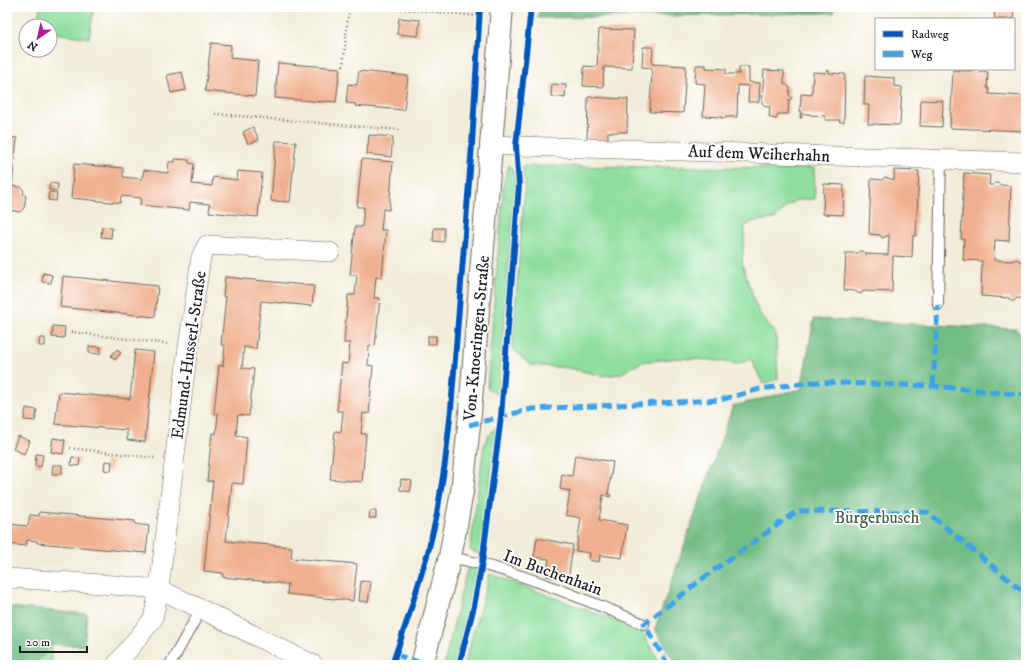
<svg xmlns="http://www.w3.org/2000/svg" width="1033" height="672" viewBox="0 0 1033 672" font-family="'IM FELL DW Pica',serif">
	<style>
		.green { fill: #8ede9d; stroke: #557d5c }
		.forest { fill: #72bd84; stroke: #476c50 }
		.building { fill: #f0b08f }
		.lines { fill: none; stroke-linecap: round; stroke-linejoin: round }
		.lane-casing { stroke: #67655e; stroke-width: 12 }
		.street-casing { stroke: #67655e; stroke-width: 20 }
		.secondary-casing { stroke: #67655e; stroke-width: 24 }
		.path { stroke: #67655e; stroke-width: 2.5; stroke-dasharray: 1 3; stroke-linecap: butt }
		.lane { stroke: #fff; stroke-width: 10 }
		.street { stroke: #fff; stroke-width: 19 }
		.secondary { stroke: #fff; stroke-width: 22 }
		.quiet { stroke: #3da2ea; stroke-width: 5; stroke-dasharray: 10 5; stroke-linecap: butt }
		.cycleway-casing { stroke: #fff; stroke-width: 8 }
		.cycleway { stroke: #0057b8; stroke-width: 6 }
		.labels { text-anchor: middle; stroke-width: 3.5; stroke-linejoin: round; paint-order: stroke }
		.street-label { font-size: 17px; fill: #1c1c1c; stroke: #fff }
		.park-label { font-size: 17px; fill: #446049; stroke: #fff }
	</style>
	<rect width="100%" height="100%" fill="#fff"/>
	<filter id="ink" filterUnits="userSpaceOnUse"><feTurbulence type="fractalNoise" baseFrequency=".025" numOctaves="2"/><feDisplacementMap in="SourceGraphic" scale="8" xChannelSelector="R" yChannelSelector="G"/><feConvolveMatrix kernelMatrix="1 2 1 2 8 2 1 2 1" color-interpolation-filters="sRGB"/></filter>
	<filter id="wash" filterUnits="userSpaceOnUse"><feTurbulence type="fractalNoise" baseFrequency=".012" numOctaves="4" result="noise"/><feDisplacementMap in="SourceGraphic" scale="16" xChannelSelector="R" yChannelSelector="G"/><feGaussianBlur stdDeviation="0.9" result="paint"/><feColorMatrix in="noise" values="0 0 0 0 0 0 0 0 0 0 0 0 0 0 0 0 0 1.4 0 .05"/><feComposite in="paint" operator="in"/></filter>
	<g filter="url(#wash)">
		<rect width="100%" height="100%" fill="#f2edd9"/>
		<!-- green -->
		<g class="green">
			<path d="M40 7H94L89 38 50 32V26H37Z"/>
			<path d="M509 165 513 170 516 181 498 395 487 388 504 182Z"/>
			<path d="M522 166 814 168 815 199 797 200 787 206 775 219 754 221 745 226 742 264 758 311 776 335 778 379 763 384 751 359 738 364 712 360 678 358 642 362 620 374 603 376 569 368 530 365 512 348 525 184Z"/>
			<path d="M497 427 481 555 470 550 484 445 488 436Z"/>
			<path d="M478 568 470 608 454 665H444L467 569Z"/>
			<path d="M490 574 641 630 661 665H464Z"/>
			<path d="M51 644V665H7V660L37 662Z"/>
		</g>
		<!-- forest -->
		<g class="forest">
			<path d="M540 7H834V13L538 18Z"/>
			<path d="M814 319 1016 329 1026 341V665H676L655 629 733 406 801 389Z"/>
			<path d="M7 607 87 614 84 646 51 644 37 662 7 660Z"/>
		</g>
		<g id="blocks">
			<!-- building -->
			<g class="building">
				<path d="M998 7H1024V8L1013 9 1014 19H995L994 11H998Z"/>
				<path d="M399 18 420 20 418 36 397 34Z"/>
				<path d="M599 29 634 30 632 68 604 67 603 87 583 86 584 66 597 67Z"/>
				<path d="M211 43 231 45 230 58 258 61 255 96 205 91Z"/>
				<path d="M643 47H653L652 64 686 66 683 113 650 112 652 68 642 67Z"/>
				<path d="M278 63 340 68 336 102 324 101V102L275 98Z"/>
				<path d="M696 65H706V68L726 69V74H739V67H749V82L760 83 759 102H748L749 86 738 85 737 117H726V118H721V117L703 116 705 84 695 83Z"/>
				<path d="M764 70 784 71V84H786L790 88 789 95 792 98 789 100 788 114H778L776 119 771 118 769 117 770 107H766L762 103Z"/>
				<path d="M827 70 829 71V73L845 74 844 122H839L840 120H825V116L810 115V114H801L802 118H800L801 94 812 95 813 72 826 73Z"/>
				<path d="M953 70 988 72 987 88H989V94L1026 96 1024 131 950 128Z"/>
				<path d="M359 71 408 76 404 110 355 106 356 104 346 103 348 84 357 85Z"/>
				<path d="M182 72 186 90 171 93 167 75Z"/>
				<path d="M865 76 894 78V86L902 87 900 125 868 124 869 105H864Z"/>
				<path d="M552 84 566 85 565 98 551 96Z"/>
				<path d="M588 97 628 99 627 132H608V142L587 141Z"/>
				<path d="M921 100 943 101 942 127 920 126Z"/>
				<path d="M253 127 259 140 248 144 243 132Z"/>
				<path d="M369 135 393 137 391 157 367 154Z"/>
				<path d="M7 137 17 138 12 186 21 187 24 191 23 194 26 196 24 208 20 212 7 210Z"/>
				<path d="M276 141 296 142 290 202 271 201Z"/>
				<path d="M175 159 189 160V163L194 164 192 184 212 186 213 177 237 180 238 171 262 173 258 217 209 212 210 204 190 202 189 210 140 205 141 198 121 196 120 203 71 198 74 164 123 168V177L142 179 144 170 168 173 169 162H175Z"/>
				<path d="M362 159 393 162 389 210 383 209 381 230H386L382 278 376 277 374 298H380L375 346 369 345 368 365 373 366 369 414 363 413 361 434H366L362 482 330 479 335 431 341 432 342 422 343 411H337L342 363 348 364 350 343H344L348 295H355L357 275H350L355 227H362L364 207H357Z"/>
				<path d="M894 170 919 171 916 236H913L912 257 893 256 892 292 863 291 861 294 858 293 855 291 844 290 846 253H857L860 251H862L865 254 888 255 889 235 882 238 880 235 869 234 871 179 882 180 885 177 894 180Z"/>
				<path d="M964 173 990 175 989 185H993L995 183H998L1001 185 1011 186 1009 241 995 240 994 260 1011 261 1017 259 1019 261 1026 262V299L1017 298 1014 301H1011L1009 298 981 296 982 261 963 260 964 239H961Z"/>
				<path d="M50 183 58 184 57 191 49 190Z"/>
				<path d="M824 184 844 185 843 215 823 214Z"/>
				<path d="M49 192 57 193 56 201 48 200Z"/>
				<path d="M102 227 112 228 111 238 101 237Z"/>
				<path d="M434 228H444V242L433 241Z"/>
				<path d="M43 273 52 275 51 283 42 282Z"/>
				<path d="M63 276 158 286 155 317 60 307Z"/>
				<path d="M225 277 314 286 312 306 261 301 256 349 244 347 242 368 254 369 249 416 238 415 236 435 247 437 243 484 232 483 226 541 292 547 291 558 357 564 353 601 287 594 288 584 223 577V573L204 571 213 481H207L212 433 216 434 218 414 214 413 219 365 223 366 225 345H221L226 297H223Z"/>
				<path d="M53 326 65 327 64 338 52 337Z"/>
				<rect x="428" y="336" width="8" height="8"/>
				<path d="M40 338H45V346H39Z"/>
				<path d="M89 346 101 347 100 354 89 353Z"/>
				<path d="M117 349 121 353 115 360 111 356Z"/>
				<path d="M135 350 154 352 145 442 127 440V430L55 424 59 392 130 399Z"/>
				<path d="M26 408 37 410 35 421 24 420Z"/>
				<path d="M18 436 30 441 24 454 13 449Z"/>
				<path d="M53 438 65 440 63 454 51 452Z"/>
				<path d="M36 454 43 455 41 467 35 466Z"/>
				<path d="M575 455 613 462 608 494 611 495 610 497 603 495 599 520 627 525 622 558 600 555 599 562 589 560 590 553 576 551 581 518 566 515 570 491 560 489 562 474 572 476Z"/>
				<path d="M72 457 80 458 79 466 71 465Z"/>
				<path d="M105 461 112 462 111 471 104 470Z"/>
				<path d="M53 465H62V474H52Z"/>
				<path d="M401 479 412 481 410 492 400 490Z"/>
				<path d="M370 511H376V518H369Z"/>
				<path d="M39 512 135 521V524L149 526 146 553 37 543V541L27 540 26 546 7 544V524L28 526 30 515 39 516Z"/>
				<path d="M537 538 573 545 568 580 546 576 549 559 534 557Z"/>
				<path d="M361 581 371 582 368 602 359 601Z"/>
			</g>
		</g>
	</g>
	<g filter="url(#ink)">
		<use href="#blocks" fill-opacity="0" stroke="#67655e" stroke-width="1"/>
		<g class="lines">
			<defs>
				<g id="lane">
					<path d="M938 305 941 158"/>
					<path d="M450 557C517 570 581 598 644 624"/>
					<path d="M169 665 171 663 201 609"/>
				</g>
				<g id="street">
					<path d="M491 145 1026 162"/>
					<path d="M7 578 89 583 159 589 201 609 314 665"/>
					<path d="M116 665 153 619 159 589 188 347 201 257 207 245 330 252"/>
				</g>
				<path id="secondary" d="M422 665 450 557 462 492 469 425 502 7"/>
			</defs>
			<!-- lane casing -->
			<use href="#lane" class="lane-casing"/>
			<!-- street casing -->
			<use href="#street" class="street-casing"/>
			<!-- secondary casing -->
			<use href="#secondary" class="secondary-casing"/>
			<!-- path -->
			<g class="path">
				<path d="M381 7 478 16"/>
				<path d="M343 66 349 7"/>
				<path d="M215 114 400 130"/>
				<path d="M71 332 167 344"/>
				<path d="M70 448 155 458"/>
			</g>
			<!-- lane -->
			<use href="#lane" class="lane"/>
			<!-- street -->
			<use href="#street" class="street"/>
			<!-- secondary -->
			<use href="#secondary" class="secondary"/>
			<!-- quiet -->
			<g class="quiet">
				<path d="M933 386 938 305"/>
				<path d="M469 425 532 409 720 400 760 389 812 382 933 386 1026 395"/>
				<path d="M396 655 428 665"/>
				<path d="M668 665 644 624 710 573 797 511 927 512 1026 594"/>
			</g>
			<defs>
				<g id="cycleway">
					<path d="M392 665 409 615 428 552 437 514 445 463 451 409 472 145 480 7"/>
					<path d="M459 665 474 606 482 563 501 417 519 185 516 146 531 7"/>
				</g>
			</defs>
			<!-- cycleway casing -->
			<use href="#cycleway" class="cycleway-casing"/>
			<!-- cycleway -->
			<use href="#cycleway" class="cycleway"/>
		</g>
	</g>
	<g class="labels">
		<!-- street labels -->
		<g class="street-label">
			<text transform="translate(759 153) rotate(2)" y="6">Auf dem Weiherhahn</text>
			<text transform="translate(476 338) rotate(-85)" y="6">Von-Knoeringen-Straße</text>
			<text transform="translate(188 355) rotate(-82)" y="6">Edmund-Husserl-Straße</text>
			<text transform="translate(553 572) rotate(20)" y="6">Im Buchenhain</text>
		</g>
		<!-- park labels -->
		<g class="park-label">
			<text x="877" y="523">Bürgerbusch</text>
		</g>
	</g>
	<!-- margin -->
	<rect width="1033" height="672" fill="none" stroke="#fff" stroke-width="24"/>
	<!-- legend -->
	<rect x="875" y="18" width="140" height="52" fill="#ffffff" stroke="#a4a4a4"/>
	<rect x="883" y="31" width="20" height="6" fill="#0057b8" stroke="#a4a4a4"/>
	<text x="911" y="38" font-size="12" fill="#1c1c1c">Radweg</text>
	<rect x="883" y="51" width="20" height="6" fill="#3da2ea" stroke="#a4a4a4"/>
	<text x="911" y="58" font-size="12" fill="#1c1c1c">Weg</text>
	<!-- north arrow -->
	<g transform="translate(38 38) rotate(214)"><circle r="19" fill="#ffffff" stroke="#a4a4a4"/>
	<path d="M0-3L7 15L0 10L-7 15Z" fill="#b5179e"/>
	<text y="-6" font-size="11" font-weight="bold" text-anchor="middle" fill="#1c1c1c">N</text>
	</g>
	<!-- scale -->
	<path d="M20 646v6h67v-6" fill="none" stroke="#1c1c1c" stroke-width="2"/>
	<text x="26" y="646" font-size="12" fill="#1c1c1c" stroke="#ffffff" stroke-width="3" paint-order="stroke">20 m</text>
</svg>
